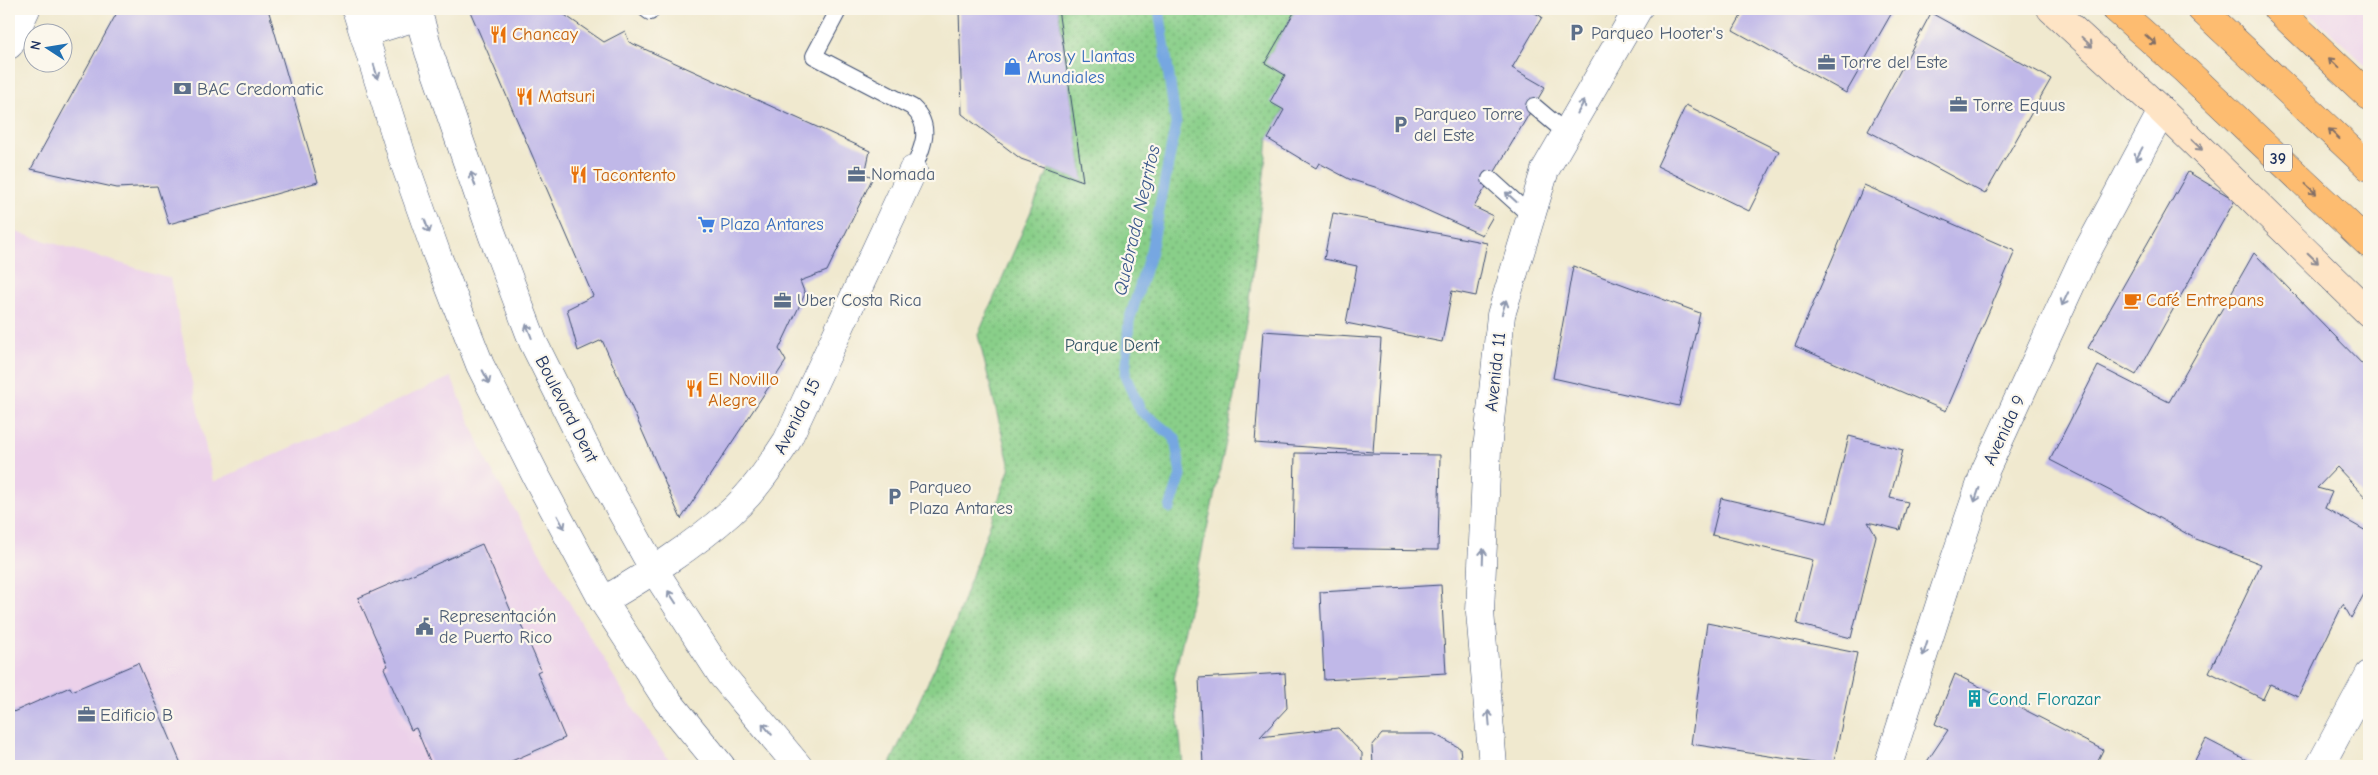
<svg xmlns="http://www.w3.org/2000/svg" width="2378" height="775" viewBox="0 0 2378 775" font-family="'Comic Neue',sans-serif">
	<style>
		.built { fill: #ecd1ea }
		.park { fill: url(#park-dots); stroke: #527f74 }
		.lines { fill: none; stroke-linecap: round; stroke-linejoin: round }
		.stream { stroke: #76a7e1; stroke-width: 11 }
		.building { fill: #c0b8e8 }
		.service-casing { stroke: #3b4b6f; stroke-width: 18 }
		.minor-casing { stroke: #3b4b6f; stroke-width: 29 }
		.tertiary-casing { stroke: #3b4b6f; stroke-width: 29 }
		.secondary-casing { stroke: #3b4b6f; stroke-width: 29 }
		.trunk-casing { stroke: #3b4b6f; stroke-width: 29 }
		.service { stroke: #fff; stroke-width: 16 }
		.minor { stroke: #fff; stroke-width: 28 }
		.tertiary { stroke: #fff; stroke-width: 28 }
		.secondary { stroke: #fee4c5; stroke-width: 28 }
		.trunk { stroke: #fdbc6f; stroke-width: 28 }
		.oneway { stroke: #816e66 }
		.oneway2 { stroke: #8c8a92 }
		.oneway3 { stroke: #8d97ae }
		.labels { text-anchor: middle; stroke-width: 4.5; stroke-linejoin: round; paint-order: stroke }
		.shield { fill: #fbf7ec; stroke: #5e6b89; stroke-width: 1 }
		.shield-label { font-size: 16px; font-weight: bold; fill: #1b2f5e }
		.service-label { font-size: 18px; fill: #4e5e75; stroke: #fbf7ec; text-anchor: start }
		.food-label { font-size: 18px; fill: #c56008; stroke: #fbf7ec; text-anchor: start }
		.shop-label { font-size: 18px; fill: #366cbe; stroke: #fbf7ec; text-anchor: start }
		.park-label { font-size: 18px; fill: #365769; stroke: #fbf7ec }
		.street-label { font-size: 18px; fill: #1b2f5e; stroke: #fbf7ec }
		.culture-label { font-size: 18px; fill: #0d838f; stroke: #fbf7ec; text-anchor: start }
		.water-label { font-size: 19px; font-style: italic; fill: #3b598c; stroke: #fbf7ec }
	</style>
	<defs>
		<pattern id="park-dots" width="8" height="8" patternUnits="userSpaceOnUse" patternTransform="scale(1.25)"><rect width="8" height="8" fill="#89cf89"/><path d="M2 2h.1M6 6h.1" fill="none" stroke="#6fa873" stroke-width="1.8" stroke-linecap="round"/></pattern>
	</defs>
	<rect width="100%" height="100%" fill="#fbf7ec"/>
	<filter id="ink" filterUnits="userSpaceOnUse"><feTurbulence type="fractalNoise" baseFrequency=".02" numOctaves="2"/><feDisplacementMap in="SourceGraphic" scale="10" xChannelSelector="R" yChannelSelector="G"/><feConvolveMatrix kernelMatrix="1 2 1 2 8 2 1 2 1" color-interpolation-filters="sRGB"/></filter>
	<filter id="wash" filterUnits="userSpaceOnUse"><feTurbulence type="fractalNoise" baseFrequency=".0096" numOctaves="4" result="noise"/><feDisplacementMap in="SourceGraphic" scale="20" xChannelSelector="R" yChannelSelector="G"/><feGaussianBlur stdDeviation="1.12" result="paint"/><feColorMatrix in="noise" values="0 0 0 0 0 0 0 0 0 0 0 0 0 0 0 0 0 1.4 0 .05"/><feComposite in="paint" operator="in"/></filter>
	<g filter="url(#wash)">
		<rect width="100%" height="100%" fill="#f0e9cf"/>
		<!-- built -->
		<g class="built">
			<path d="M2305 9H2369V68Z"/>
			<path d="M9 230 170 278 213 482 451 377 489 466 595 646 650 735 674 766H9Z"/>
		</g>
		<!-- park -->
		<path class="park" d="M1058 9H1296L1265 63 1285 75 1284 110 1268 139 1248 318 1226 442 1174 679 1183 766H889L955 624 1010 467 978 335 1049 169 1083 181Z"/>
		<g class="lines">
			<!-- stream -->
			<path class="stream" d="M1159 9 1176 124 1151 251 1129 321 1125 376 1141 411 1175 438 1181 475 1170 508"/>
		</g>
		<g id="blocks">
			<!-- building -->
			<g class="building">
				<path d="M119 9H268L318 182 169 224 157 186 117 188 31 169Z"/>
				<path d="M469 9H556L604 42 625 31 629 42 870 151 865 174 873 177 827 271 800 281 805 294 779 349 786 361 681 519 602 340 578 351 567 309 593 296Z"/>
				<path d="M959 9H1058L1083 181 1021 159 962 114Z"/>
				<path d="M1296 9H1528L1542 17 1512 68 1545 87 1474 207 1493 216 1482 235 1375 187 1349 179 1319 163 1316 168 1268 139 1284 110 1270 102 1285 75 1265 63Z"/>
				<path d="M1745 9H1894L1846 93 1733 30Z"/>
				<path d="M1931 13 2051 79 1985 194 1868 131Z"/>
				<path d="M1686 105 1779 151 1749 211 1657 166Z"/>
				<path d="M2188 172 2235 200 2136 375 2088 348Z"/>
				<path d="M1864 185 2015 251 1946 411 1795 346Z"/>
				<path d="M1333 213 1487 243 1476 296 1452 291 1442 342 1346 323 1357 266 1324 259Z"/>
				<path d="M2254 253 2369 371V501L2337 467 2317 488 2332 492 2325 508 2368 532 2369 529V585L2351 618 2343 604 2298 697 2270 684 2263 699 2209 672 2261 564 2196 539 2122 497 2050 460 2098 366 2169 402Z"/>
				<path d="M1573 266 1700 313 1679 406 1553 378Z"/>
				<path d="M1263 331 1381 339 1373 452 1255 443Z"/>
				<path d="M1849 436 1903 450 1890 498 1908 502 1900 530 1868 522 1876 536 1851 638 1797 624 1813 560 1712 535 1721 498 1827 523Z"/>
				<path d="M1295 453 1440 455 1438 550 1293 548Z"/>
				<path d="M482 544 514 618 517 616 541 670 537 672 565 738 500 766H432L416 728 411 730 384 668 388 666 358 598Z"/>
				<path d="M1441 585 1446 673 1324 680 1320 592Z"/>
				<path d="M1707 623 1857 653 1833 766 1691 744Z"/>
				<path d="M138 663 182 766H9V718L12 716 11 713 70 687 72 691Z"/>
				<path d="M1285 673 1287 708 1260 737 1338 728 1362 753V766H1203L1199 678Z"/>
				<path d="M1955 674 2103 750 2095 766H1924L1948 730 1935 724Z"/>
				<path d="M1382 734H1434L1460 748 1462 766H1373L1372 746Z"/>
				<path d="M2206 739 2258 766H2192Z"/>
			</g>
		</g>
	</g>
	<g filter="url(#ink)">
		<use href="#blocks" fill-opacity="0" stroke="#3b4b6f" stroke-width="1"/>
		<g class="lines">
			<defs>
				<g id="service">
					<path d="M646 9 650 12"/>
					<path d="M839 9 814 56 912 107C933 126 923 147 913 170"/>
					<path d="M1534 106 1566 133"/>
					<path d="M1490 179 1531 216"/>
				</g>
				<g id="minor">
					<path d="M603 601C647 575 692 547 730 513 753 493 770 467 787 441L913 170"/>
					<path d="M1888 766 1945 588 1985 471 2082 261 2162 111"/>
					<path d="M2320 766 2369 675"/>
				</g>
				<g id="tertiary">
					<path d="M356 9 403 159 437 255 480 365 536 476 603 601 667 700 721 766"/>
					<path d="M417 9 429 52 492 234 533 342 588 452 654 570 721 674 798 766"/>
					<path d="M365 33 419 16"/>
					<path d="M9 45 26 9"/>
					<path d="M1493 766 1480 612 1487 450 1501 315 1545 170 1638 9"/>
				</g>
				<path id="secondary" d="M2051 9 2162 111 2369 313"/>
				<g id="trunk">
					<path d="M2116 9 2186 71 2369 244"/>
					<path d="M2201 9 2369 167"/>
					<path d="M2277 9 2369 96"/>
				</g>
			</defs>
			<!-- service casing -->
			<use href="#service" class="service-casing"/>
			<!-- minor casing -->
			<use href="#minor" class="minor-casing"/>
			<!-- tertiary casing -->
			<use href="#tertiary" class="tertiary-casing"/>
			<!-- secondary casing -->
			<use href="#secondary" class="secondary-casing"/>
			<!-- trunk casing -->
			<use href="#trunk" class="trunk-casing"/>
			<!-- service -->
			<use href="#service" class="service"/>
			<!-- minor -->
			<use href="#minor" class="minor"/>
			<!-- tertiary -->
			<use href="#tertiary" class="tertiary"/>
			<!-- secondary -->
			<use href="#secondary" class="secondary"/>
			<!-- trunk -->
			<use href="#trunk" class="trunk"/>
		</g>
		<!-- one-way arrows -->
		<defs><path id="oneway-shaft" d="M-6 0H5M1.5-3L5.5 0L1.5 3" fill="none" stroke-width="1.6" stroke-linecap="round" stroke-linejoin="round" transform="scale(1.25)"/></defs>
		<g class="oneway">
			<use href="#oneway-shaft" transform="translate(2151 40) rotate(42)"/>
			<use href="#oneway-shaft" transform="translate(2334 63) rotate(-137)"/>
			<use href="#oneway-shaft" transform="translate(2334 134) rotate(-137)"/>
			<use href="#oneway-shaft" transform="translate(2311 189) rotate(43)"/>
		</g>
		<g class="oneway2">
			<use href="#oneway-shaft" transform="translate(2087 42) rotate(43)"/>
			<use href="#oneway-shaft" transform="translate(2197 145) rotate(44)"/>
			<use href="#oneway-shaft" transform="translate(2313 258) rotate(44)"/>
		</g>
		<g class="oneway3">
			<use href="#oneway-shaft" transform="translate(376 72) rotate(73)"/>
			<use href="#oneway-shaft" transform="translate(1581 107) rotate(-61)"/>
			<use href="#oneway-shaft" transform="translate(2139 154) rotate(118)"/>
			<use href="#oneway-shaft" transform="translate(473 179) rotate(-109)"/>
			<use href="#oneway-shaft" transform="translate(1511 197) rotate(-138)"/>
			<use href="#oneway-shaft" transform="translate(427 226) rotate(70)"/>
			<use href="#oneway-shaft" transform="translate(2065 299) rotate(115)"/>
			<use href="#oneway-shaft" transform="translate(1504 307) rotate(-73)"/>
			<use href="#oneway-shaft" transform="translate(529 331) rotate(-111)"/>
			<use href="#oneway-shaft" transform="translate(486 377) rotate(63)"/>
			<use href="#oneway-shaft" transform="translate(1977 495) rotate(109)"/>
			<use href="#oneway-shaft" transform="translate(561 522) rotate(62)"/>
			<use href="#oneway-shaft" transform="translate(1483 556) rotate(-88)"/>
			<use href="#oneway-shaft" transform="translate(672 597) rotate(-123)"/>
			<use href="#oneway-shaft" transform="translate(1925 649) rotate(108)"/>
			<use href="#oneway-shaft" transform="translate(1489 718) rotate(-95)"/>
			<use href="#oneway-shaft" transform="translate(767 729) rotate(-130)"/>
		</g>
	</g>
	<!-- icons -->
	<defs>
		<symbol id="parking-bare" viewBox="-9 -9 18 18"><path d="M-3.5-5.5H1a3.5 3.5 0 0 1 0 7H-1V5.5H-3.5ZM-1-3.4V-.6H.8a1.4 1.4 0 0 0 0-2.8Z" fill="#5c6f8a" stroke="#fbf7ec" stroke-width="2.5" paint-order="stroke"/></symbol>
		<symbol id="restaurant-bare" viewBox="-9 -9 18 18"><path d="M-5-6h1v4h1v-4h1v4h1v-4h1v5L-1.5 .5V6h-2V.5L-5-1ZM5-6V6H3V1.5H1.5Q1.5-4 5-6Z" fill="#e8710a" stroke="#fbf7ec" stroke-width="2.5" paint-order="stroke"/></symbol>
		<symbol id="office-bare" viewBox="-9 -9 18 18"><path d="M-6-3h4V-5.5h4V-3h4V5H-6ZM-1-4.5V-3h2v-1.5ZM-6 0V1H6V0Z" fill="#5c6f8a" stroke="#fbf7ec" stroke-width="2.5" paint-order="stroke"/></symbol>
		<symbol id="shop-bare" viewBox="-9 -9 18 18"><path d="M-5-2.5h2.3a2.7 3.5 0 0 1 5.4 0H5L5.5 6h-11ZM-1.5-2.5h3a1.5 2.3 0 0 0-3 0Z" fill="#3f7fe0" stroke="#fbf7ec" stroke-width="2.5" paint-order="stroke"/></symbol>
		<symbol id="bank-bare" viewBox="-9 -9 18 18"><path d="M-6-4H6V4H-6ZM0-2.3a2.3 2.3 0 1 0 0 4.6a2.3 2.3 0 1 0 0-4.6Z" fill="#5c6f8a" stroke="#fbf7ec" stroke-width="2.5" paint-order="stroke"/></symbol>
		<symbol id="supermarket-bare" viewBox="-9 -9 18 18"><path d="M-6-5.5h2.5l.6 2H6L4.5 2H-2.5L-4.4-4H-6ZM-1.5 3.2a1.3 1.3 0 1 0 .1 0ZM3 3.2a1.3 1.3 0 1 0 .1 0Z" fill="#3f7fe0" stroke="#fbf7ec" stroke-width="2.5" paint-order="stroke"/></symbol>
		<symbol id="cafe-bare" viewBox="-9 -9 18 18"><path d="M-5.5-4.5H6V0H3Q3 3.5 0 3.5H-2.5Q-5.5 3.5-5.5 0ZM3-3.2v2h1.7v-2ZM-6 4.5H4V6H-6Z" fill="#e8710a" stroke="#fbf7ec" stroke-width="2.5" paint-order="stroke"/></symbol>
		<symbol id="civic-bare" viewBox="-9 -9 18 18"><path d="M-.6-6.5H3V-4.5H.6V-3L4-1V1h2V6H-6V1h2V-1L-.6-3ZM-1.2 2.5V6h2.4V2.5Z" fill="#5c6f8a" stroke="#fbf7ec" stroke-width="2.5" paint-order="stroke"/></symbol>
		<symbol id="building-bare" viewBox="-9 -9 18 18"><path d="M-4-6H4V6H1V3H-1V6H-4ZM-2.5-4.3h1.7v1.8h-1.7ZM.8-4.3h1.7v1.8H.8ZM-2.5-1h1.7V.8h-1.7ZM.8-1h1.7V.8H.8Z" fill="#0f9aa8" stroke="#fbf7ec" stroke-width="2.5" paint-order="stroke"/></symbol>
	</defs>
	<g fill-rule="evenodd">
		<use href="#parking-bare" x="1564" y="20" width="25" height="25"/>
		<use href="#restaurant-bare" x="486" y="22" width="25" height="25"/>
		<use href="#office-bare" x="1814" y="50" width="25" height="25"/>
		<use href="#shop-bare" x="1000" y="54" width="25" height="25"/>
		<use href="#bank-bare" x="170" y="76" width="25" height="25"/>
		<use href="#restaurant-bare" x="512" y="84" width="25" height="25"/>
		<use href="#office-bare" x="1946" y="92" width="25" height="25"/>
		<use href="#parking-bare" x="1388" y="112" width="25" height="25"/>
		<use href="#office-bare" x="844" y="162" width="25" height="25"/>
		<use href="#restaurant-bare" x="566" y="162" width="25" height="25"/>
		<use href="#supermarket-bare" x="694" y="212" width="25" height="25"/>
		<use href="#office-bare" x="770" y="288" width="25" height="25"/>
		<use href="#cafe-bare" x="2120" y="288" width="25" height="25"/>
		<use href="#restaurant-bare" x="682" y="376" width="25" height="25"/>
		<use href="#parking-bare" x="882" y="484" width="25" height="25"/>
		<use href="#civic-bare" x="412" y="614" width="25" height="25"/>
		<use href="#building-bare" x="1962" y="686" width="25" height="25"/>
		<use href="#office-bare" x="74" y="702" width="25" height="25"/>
	</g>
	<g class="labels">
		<!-- shield labels -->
		<rect class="shield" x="2264" y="144.5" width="28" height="27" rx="4"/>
		<g class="shield-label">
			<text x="2278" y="164">39</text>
		</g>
		<!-- service labels -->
		<g class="service-label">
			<text x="1591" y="39">Parqueo Hooter's</text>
			<text x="1841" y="68">Torre del Este</text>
			<text x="197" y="95">BAC Credomatic</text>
			<text x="1973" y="111">Torre Equus</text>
			<text x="1414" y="120">Parqueo Torre<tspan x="1414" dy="21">del Este</tspan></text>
			<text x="871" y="180">Nomada</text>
			<text x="797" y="306">Uber Costa Rica</text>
			<text x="909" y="493">Parqueo<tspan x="909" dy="21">Plaza Antares</tspan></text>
			<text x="439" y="622">Representación<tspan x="439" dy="21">de Puerto Rico</tspan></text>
			<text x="100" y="721">Edificio B</text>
		</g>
		<!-- food labels -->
		<g class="food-label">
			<text x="512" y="40">Chancay</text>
			<text x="538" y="102">Matsuri</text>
			<text x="593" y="181">Tacontento</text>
			<text x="2146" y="306">Café Entrepans</text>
			<text x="708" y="385">El Novillo<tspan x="708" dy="21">Alegre</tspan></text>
		</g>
		<!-- shop labels -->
		<g class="shop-label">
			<text x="1027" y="62">Aros y Llantas<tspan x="1027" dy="21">Mundiales</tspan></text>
			<text x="720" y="230">Plaza Antares</text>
		</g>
		<!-- park labels -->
		<g class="park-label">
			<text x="1112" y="351">Parque Dent</text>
		</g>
		<!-- street labels -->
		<g class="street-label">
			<text transform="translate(1495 372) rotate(-84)" y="6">Avenida 11</text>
			<text transform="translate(567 409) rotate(63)" y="6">Boulevard Dent</text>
			<text transform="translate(797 416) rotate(-63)" y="6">Avenida 15</text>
			<text transform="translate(2004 430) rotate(-65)" y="6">Avenida 9</text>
		</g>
		<!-- culture labels -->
		<g class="culture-label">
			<text x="1988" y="705">Cond. Florazar</text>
		</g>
		<!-- water labels -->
		<g class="water-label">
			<text transform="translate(1136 220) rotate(-77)" y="7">Quebrada Negritos</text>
		</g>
	</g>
	<!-- margin -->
	<rect width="2378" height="775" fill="none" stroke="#fbf7ec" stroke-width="30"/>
	<!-- north arrow -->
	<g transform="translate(48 48) rotate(282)"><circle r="24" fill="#fbf7ec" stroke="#a1a7b3"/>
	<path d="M0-4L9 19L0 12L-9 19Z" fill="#1f6fb2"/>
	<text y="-8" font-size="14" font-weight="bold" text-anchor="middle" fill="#1b2f5e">N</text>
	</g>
</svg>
